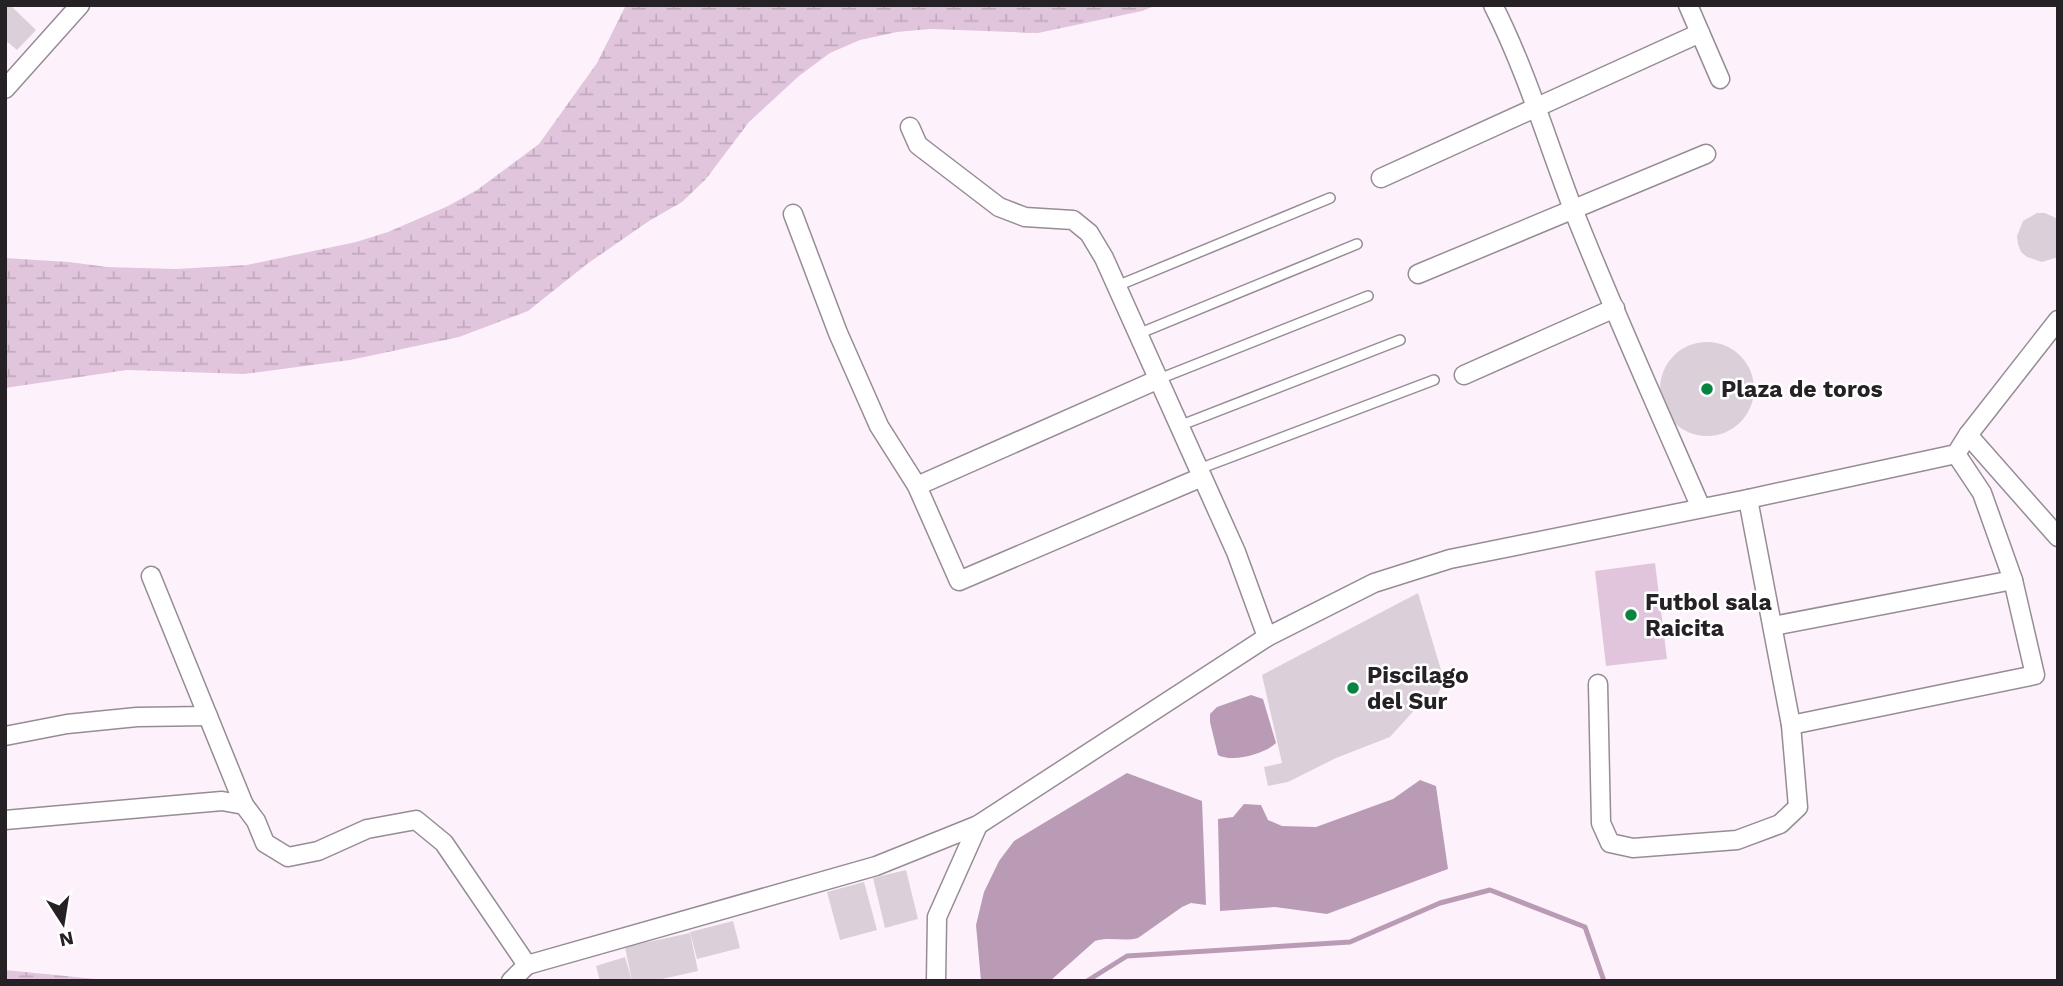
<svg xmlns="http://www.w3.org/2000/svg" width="2063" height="986" viewBox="0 0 2063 986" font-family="'Work Sans',sans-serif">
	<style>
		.grass { fill: #e1c5dd }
		.wetland { fill: url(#wetland-marsh) }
		.water { fill: #ba9bb5 }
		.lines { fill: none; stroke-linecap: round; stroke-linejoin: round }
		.stream { stroke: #ba9bb5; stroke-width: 5 }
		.building { fill: #dbd0d9 }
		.service-casing { stroke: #968c95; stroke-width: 12 }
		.minor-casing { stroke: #968c95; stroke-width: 21 }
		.service { stroke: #fff; stroke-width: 9 }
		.minor { stroke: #fff; stroke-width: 18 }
		.poi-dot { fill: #078540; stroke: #fff; stroke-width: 2.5 }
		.labels { text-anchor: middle; stroke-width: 5; stroke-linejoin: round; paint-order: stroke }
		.poi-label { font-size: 23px; font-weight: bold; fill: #252124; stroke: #fff; text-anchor: start }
	</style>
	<defs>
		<pattern id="wetland-marsh" width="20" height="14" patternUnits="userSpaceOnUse" patternTransform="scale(1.75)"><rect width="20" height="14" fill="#e1c5dd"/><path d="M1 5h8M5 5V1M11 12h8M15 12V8" fill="none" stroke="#c1a9be"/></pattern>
	</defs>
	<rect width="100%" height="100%" fill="#fdf2fb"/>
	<!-- grass -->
	<path class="grass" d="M1655 563 1667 659 1606 666 1595 571Z"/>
	<!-- wetland -->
	<g class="wetland">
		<path d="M626 5H1157L1142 11 1038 33 931 29 897 32 860 40 830 53 799 76 749 122 706 179 682 202 649 221 587 264 528 311 459 337 350 360 244 374 127 370 5 388V258L69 262 107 267 176 269 247 265 356 242 388 232 448 206 477 190 539 144 597 63Z"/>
		<path d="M5 970 116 981H5Z"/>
	</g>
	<!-- water -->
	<g class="water">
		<path d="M1251 695 1263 699 1276 743C1265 754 1233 763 1218 755L1210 722V714L1217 707Z"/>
		<path d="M1127 773 1202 801 1206 905 1191 903 1182 907 1138 938C1124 942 1109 936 1095 941L1050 981H981L976 925 984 892 999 861 1014 841Z"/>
		<path d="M1420 780 1436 786 1448 869 1327 914 1275 907 1220 911 1218 819 1233 817 1244 804 1261 805 1268 820 1282 826 1316 827 1393 799Z"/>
	</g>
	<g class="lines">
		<!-- stream -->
		<path class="stream" d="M1087 981 1127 956 1350 942 1440 903 1490 890 1585 927 1604 981"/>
	</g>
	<!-- building -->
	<g class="building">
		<path d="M5 5H10L36 30 17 50 5 40Z"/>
		<path d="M2037 213H2045L2058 219V257L2042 262 2027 257 2021 252 2018 244 2017 236 2023 221Z"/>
		<circle cx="1707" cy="389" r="47"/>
		<path d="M1418 593 1444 680 1437 696 1419 705 1390 737 1336 758 1288 782 1268 786 1264 767 1282 763 1262 675Z"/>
		<path d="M906 870 918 919 885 928 873 878Z"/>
		<path d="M864 882 877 930 840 940 827 892Z"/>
		<path d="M733 921 740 948 697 959 690 932Z"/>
		<path d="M690 933 698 971 653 981H632L625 947Z"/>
		<path d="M625 957 632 981H600L596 966Z"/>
	</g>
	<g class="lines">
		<defs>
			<g id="service">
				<path d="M1117 286 1330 198"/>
				<path d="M1138 334 1357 244"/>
				<path d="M1159 379 1368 296"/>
				<path d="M1179 426 1400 340"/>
				<path d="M1199 469 1434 380"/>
			</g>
			<g id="minor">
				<path d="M1493 5C1526 70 1547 141 1573 209 1613 310 1658 409 1701 508"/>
				<path d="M1688 5 1720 79"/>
				<path d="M5 89 80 5"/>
				<path d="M910 127 918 145 999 207 1025 217 1073 220 1089 233 1104 258 1236 552 1267 637"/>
				<path d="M1381 178 1700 33"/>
				<path d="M793 214 838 333 879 426 917 486 959 581 1202 477"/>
				<path d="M1418 274 1706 154"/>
				<path d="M1464 375 1615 308"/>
				<path d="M1968 435 2058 537"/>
				<path d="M917 486 1159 379"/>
				<path d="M151 576 244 805"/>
				<path d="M1773 626 2013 580"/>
				<path d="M1598 684 1601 823 1610 843 1633 848 1737 840 1780 824 1798 807 1791 725 1748 499"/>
				<path d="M1791 725 2035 675 2013 580 1982 493 1956 454"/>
				<path d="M5 736 67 724 137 717 208 716"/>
				<path d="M5 820 222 801 244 805 256 821 265 843 288 857 318 851 367 829 416 820 444 843 527 965"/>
				<path d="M511 981 527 965 876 866 978 825 1267 637 1374 583 1450 559 1748 499 1956 454 1968 435 2058 320"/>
				<path d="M936 981 937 917 978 825"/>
			</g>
		</defs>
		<!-- service casing -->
		<use href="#service" class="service-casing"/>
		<!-- minor casing -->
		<use href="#minor" class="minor-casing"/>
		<!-- service -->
		<use href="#service" class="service"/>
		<!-- minor -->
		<use href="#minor" class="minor"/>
	</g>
	<!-- markers -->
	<g class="poi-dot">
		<circle cx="1707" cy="389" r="7"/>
		<circle cx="1631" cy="615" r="7"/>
		<circle cx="1353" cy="688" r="7"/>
	</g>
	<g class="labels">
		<!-- poi labels -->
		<g class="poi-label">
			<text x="1721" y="397">Plaza de toros</text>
			<text x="1645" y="610">Futbol sala<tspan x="1645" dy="26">Raicita</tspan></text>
			<text x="1367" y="683">Piscilago<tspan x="1367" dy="26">del Sur</tspan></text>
		</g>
	</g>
	<!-- border -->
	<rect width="2063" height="986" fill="none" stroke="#252124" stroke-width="14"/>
	<!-- north arrow -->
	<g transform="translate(63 923) rotate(168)" stroke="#ffffff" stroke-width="5" paint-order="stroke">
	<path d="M0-5L12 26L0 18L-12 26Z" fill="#252124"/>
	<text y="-10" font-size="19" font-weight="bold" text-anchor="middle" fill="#252124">N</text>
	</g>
</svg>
